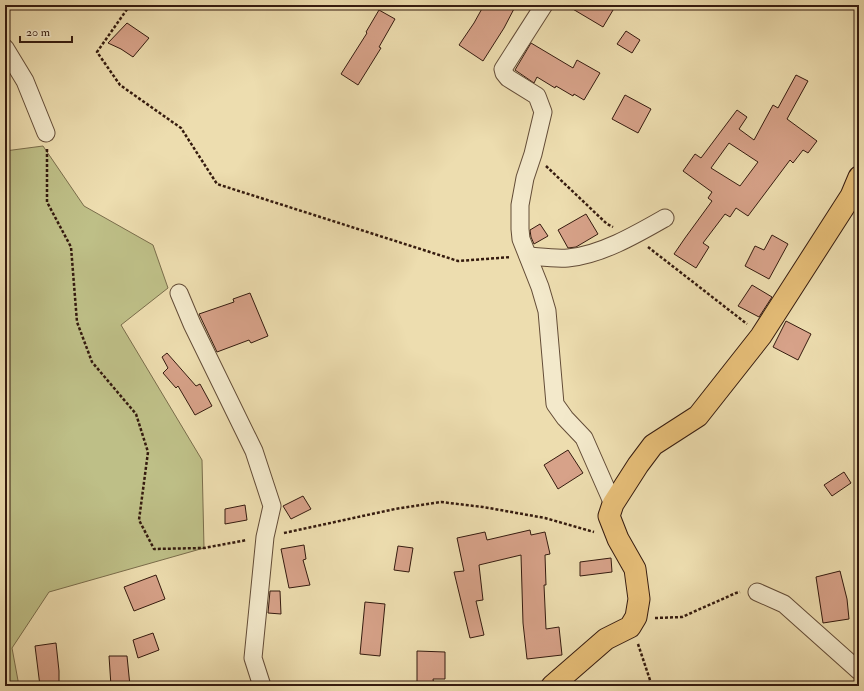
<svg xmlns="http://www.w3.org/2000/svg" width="864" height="691" viewBox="0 0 864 691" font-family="'IM FELL Double Pica',serif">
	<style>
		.green { fill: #bebf87; stroke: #7a6d4b }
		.building { fill: #d7a289; stroke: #351b0f; fill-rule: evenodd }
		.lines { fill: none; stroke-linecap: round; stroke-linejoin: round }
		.minor-casing { stroke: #634c37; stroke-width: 19 }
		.major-casing { stroke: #351b0f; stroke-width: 23 }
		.path { stroke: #351b0f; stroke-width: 2.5; stroke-dasharray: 3 2; stroke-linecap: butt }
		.minor { stroke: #f3e9cb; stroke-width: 17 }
		.major { stroke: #e6be78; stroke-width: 21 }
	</style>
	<rect width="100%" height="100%" fill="#edddaf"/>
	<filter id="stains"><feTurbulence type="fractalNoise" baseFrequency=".005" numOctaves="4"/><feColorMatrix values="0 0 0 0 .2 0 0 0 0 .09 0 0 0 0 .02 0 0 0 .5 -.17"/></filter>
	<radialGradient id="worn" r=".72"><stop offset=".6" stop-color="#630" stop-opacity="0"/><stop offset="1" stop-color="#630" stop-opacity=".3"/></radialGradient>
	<!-- green -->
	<path class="green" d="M43 146 84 206 153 245 168 288 121 325 202 460 204 548 49 592 12 648 19 686H5V151Z"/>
	<!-- building -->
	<g class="building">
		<path d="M484 5H516L504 28 483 61 459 45 474 23Z"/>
		<path d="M566 5H616L603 27Z"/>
		<path d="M379 10 395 19 379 47 381 48 358 85 341 74 367 33 366 32Z"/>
		<path d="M127 23 149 38 133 57 121 49 108 43Z"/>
		<path d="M626 31 640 40 632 53 617 44Z"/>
		<path d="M531 43 573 68 577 60 600 73 584 100 574 94 573 96 556 86 555 88 537 77 534 83 515 70Z"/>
		<path d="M796 75 808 81 787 119 817 141 808 153 803 150 793 163 790 160 748 216 736 208 730 217 725 214 703 243 709 247 696 268 674 254 685 238 712 201 708 198 712 192 683 171 695 154 701 158 737 110 747 117 739 129 754 140 773 105 778 108ZM729 143 758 162 740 186 711 168Z"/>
		<path d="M625 95 651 109 638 133 612 119Z"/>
		<path d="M586 214 598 234 576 247 568 248 558 230Z"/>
		<path d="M540 224 548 236 534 244 531 237 530 230Z"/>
		<path d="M772 235 788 244 769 279 745 266 755 246 764 250Z"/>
		<path d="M752 285 772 297 759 317 738 306Z"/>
		<path d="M250 293 268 336 251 343 249 340 217 352 199 314 234 302 233 299Z"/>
		<path d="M786 321 811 334 798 360 773 347Z"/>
		<path d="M167 353 196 386 200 384 212 406 195 415 178 386 176 388 163 373 168 368 162 357Z"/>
		<path d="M568 450 583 473 558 489 544 465Z"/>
		<path d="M844 472 851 483 832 496 824 485Z"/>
		<path d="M303 496 311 509 291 519 283 506Z"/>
		<path d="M245 505 247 520 225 524V509Z"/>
		<path d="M530 530 531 535 545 532 550 554 545 555 546 585H544L546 629 559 627 562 655 527 659 523 623 521 555 479 565 483 600 476 601 484 635 470 638 454 572 464 571 457 538 485 532 487 540Z"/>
		<path d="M304 545 306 559 303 560 310 585 289 588 281 549Z"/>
		<path d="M398 546 413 548 409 572 394 570Z"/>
		<path d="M611 558 612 572 580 576V562Z"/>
		<path d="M840 571 847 599 849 619 823 623 816 577Z"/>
		<path d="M156 575 165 599 134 611 124 587Z"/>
		<path d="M270 591H280L281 614 268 613Z"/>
		<path d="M365 602 385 604 380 656 360 654Z"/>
		<path d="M153 633 159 650 138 658 133 640Z"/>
		<path d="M56 643 59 671V686H40L35 646Z"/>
		<path d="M417 651 445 652V679H433L434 686H417Z"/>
		<path d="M109 656H127L130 686H111Z"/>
	</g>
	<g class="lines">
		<defs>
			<g id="minor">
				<path d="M544 5 503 69 504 73 508 78 537 96 543 112 533 154 525 178 520 205V229L521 239 540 287 547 311 555 404 565 418 584 438 613 504"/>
				<path d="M5 48 25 81 46 133"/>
				<path d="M528 256C541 257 555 259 568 258 601 255 637 234 665 218"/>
				<path d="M179 293 192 324 254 451 272 506 265 537 253 658 262 686"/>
				<path d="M757 592 784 604 859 671"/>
			</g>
			<path id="major" d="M552 686 606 639 630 627 636 617 639 599 635 569 618 539 609 516 613 504 638 465 653 445 698 416 761 336 851 196 859 177"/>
		</defs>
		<!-- minor casing -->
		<use href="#minor" class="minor-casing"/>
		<!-- major casing -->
		<use href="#major" class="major-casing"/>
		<!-- path -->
		<g class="path">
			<path d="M130 5 97 52 120 85 181 128 217 184 458 261 511 257"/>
			<path d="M47 149V202L71 247 77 322 92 362 136 414 148 452 139 520 154 549 204 548 247 540"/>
			<path d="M546 166 607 224 613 227"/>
			<path d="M648 247 747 324"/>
			<path d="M284 533 395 509 441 502 483 507 545 518 594 532"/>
			<path d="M655 618 682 617 736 593 740 592"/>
			<path d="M638 644 652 686"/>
		</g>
		<!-- minor -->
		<use href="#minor" class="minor"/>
		<!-- major -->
		<use href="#major" class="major"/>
	</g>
	<!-- margin -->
	<rect width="864" height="691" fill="none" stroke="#edddaf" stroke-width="20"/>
	<rect x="6" y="6" width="852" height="679" fill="none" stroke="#351b0f" stroke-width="2"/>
	<rect x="10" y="10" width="844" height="671" fill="none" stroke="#351b0f"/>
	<!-- scale -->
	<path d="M20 36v6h52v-6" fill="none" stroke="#351b0f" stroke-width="2"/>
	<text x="26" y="36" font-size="12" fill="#351b0f" stroke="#f3e9cb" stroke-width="3" paint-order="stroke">20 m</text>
	<rect width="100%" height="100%" filter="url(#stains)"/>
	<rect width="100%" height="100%" fill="url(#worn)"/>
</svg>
